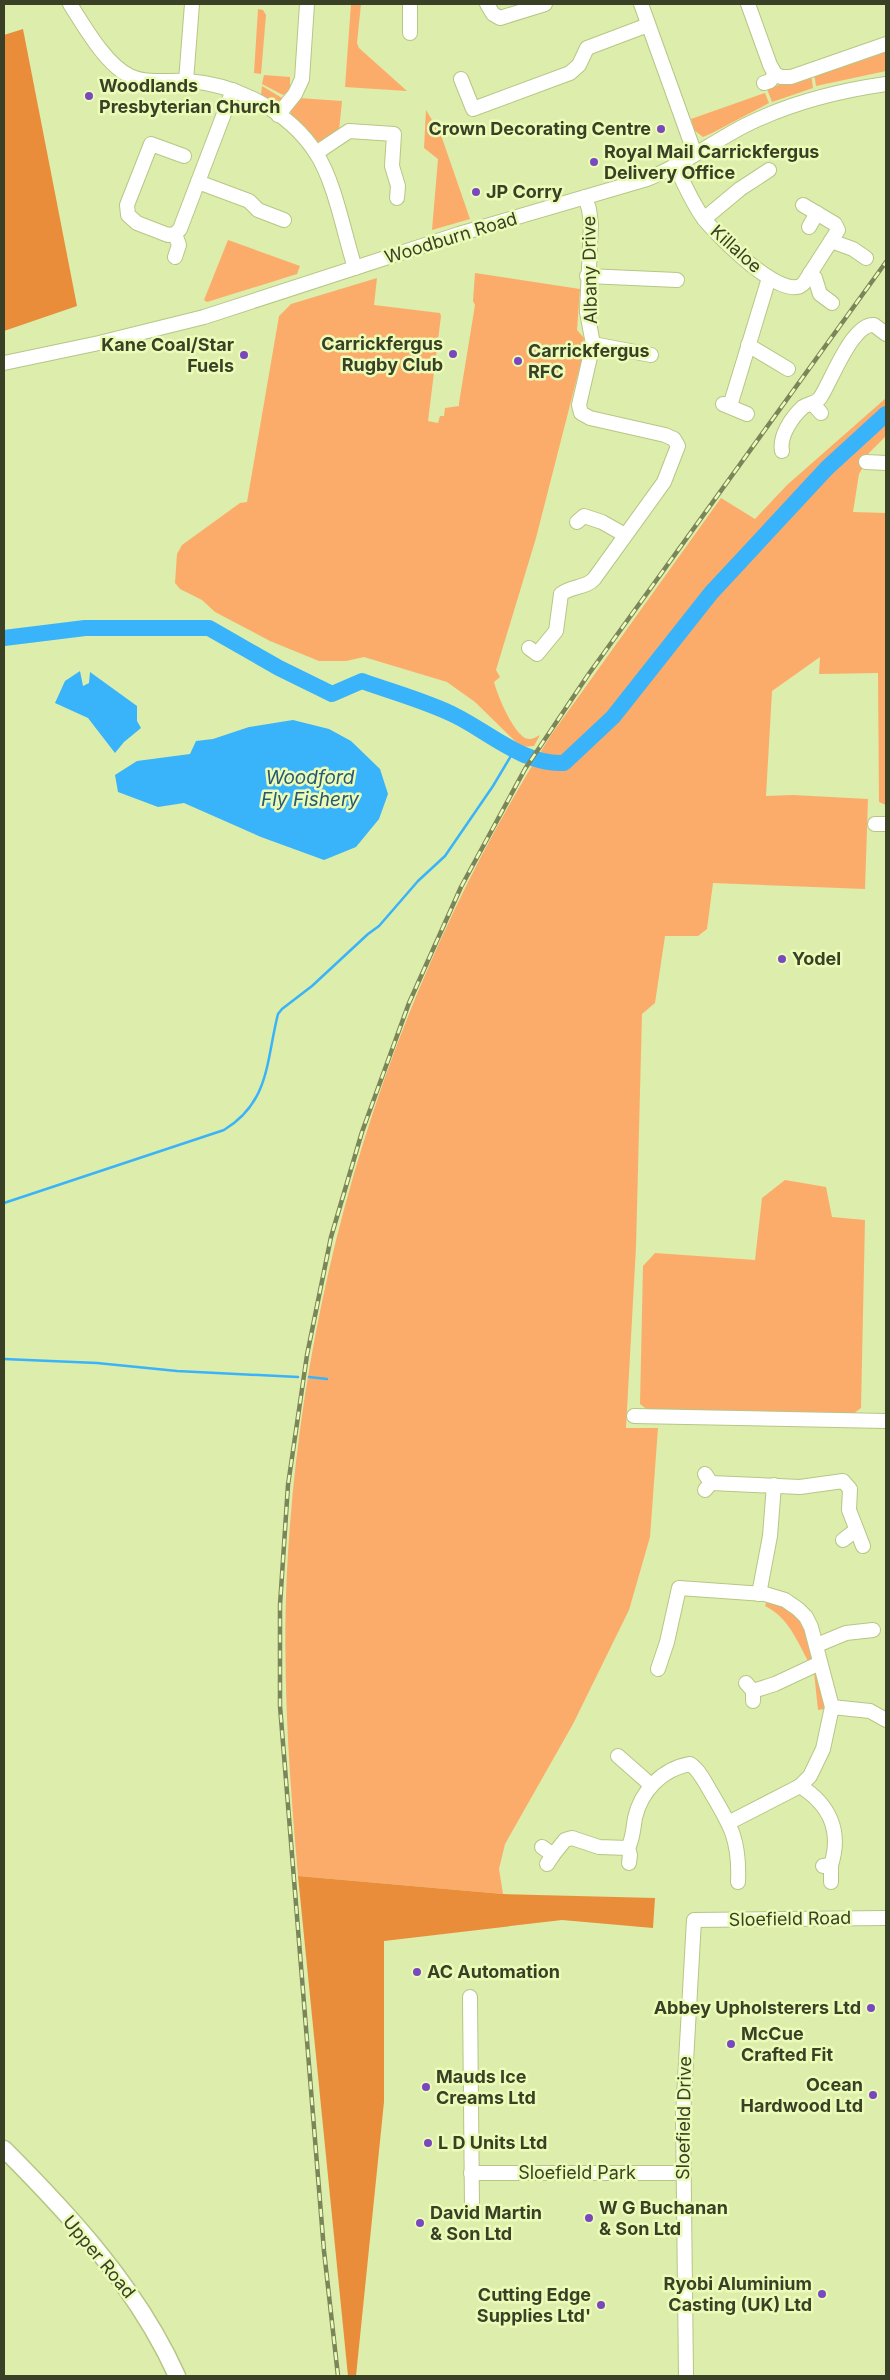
<svg xmlns="http://www.w3.org/2000/svg" width="890" height="2380" viewBox="0 0 890 2380" font-family="Inter,sans-serif">
	<style>
		.green { fill: #fcac6a }
		.forest { fill: #e98d3b }
		.water { fill: #39b3f9 }
		.lines { fill: none; stroke-linecap: round; stroke-linejoin: round }
		.stream { stroke: #39b3f9; stroke-width: 2.5 }
		.river { stroke: #39b3f9; stroke-width: 16 }
		.minor-casing { stroke: #b7c685; stroke-width: 16 }
		.major-casing { stroke: #b7c685; stroke-width: 19 }
		.minor { stroke: #fff; stroke-width: 14 }
		.major { stroke: #fff; stroke-width: 16 }
		.rail-casing { stroke: #7b855a; stroke-width: 4.5 }
		.rail { stroke: #ebfbb8; stroke-width: 2.5; stroke-dasharray: 8; stroke-linecap: butt }
		.poi-dot { fill: #7948bf; stroke: #ebfbb8; stroke-width: 2 }
		.labels { text-anchor: middle; stroke-width: 5; stroke-linejoin: round; paint-order: stroke }
		.poi-label { font-size: 18px; font-weight: bold; fill: #3a4025; stroke: #ebfbb8; text-anchor: start }
		.street-label { font-size: 18px; fill: #3a4025; stroke: #ebfbb8 }
		.water-label { font-size: 19px; font-style: italic; fill: #295875; stroke: #ebfbb8 }
	</style>
	<rect width="100%" height="100%" fill="#ddedab"/>
	<!-- green -->
	<g class="green">
		<path d="M351 4H361L357 43 359 48 407 91 345 87Z"/>
		<path d="M258 9 263 10 266 15 261 74 254 73Z"/>
		<path d="M886 47V71L816 86 814 73Z"/>
		<path d="M811 74 813 88 772 102 767 89Z"/>
		<path d="M264 75 290 77V90L283 95 262 84Z"/>
		<path d="M262 86 282 98 281 102 275 104 261 95Z"/>
		<path d="M765 93 769 103 712 133 703 137 694 130 691 119Z"/>
		<path d="M299 98 342 101 339 131 322 142 315 141 291 115V109Z"/>
		<path d="M426 110 441 135 470 219 432 230 438 159 424 148Z"/>
		<path d="M228 240 300 266 297 274 207 302 204 300Z"/>
		<path d="M475 273 580 289 577 330 584 338 581 362 536 538 496 670 500 677 494 682C498 697 512 730 525 738 531 741 536 737 540 735L534 746 521 747 475 702 447 682 364 657 346 661H319L270 641 215 612 202 600 180 589 175 583 177 554 182 545 240 503 247 502 279 316 291 304 377 278 374 305 440 313 441 316 428 421 438 423 440 416H444L445 408 459 406V403L475 305 473 301Z"/>
		<path d="M886 398V436L868 454 866 462 859 474 853 512 886 513V805L879 802 878 673 819 674 820 657 772 691 766 796 793 795 868 799 865 889 713 883 707 929 698 936H665L655 1003 642 1014 636 1247 626 1428H658L650 1537 629 1610 573 1724 505 1844 499 1869 503 1894 298 1876C289 1775 282 1673 287 1571 302 1276 393 985 551 735L721 498 755 519 787 485Z"/>
		<path d="M785 1180 826 1187 832 1217 865 1220 861 1408 853 1414 649 1411 640 1404 643 1266 655 1253 755 1260 762 1198Z"/>
		<path d="M767 1601C802 1610 804 1624 812 1656L809 1663C798 1642 788 1617 765 1606Z"/>
		<path d="M814 1672 817 1676 825 1709 818 1710Z"/>
	</g>
	<!-- forest -->
	<g class="forest">
		<path d="M23 29 77 306 4 331V35Z"/>
		<path d="M298 1876 503 1894 655 1898 653 1928 562 1920 384 1941V2102L356 2376H348Z"/>
	</g>
	<!-- water -->
	<g class="water">
		<path d="M80 671 83 686 89 683 90 672 137 706V721L141 728 124 742 115 753 88 718 55 703 65 681Z"/>
		<path d="M293 720 329 729 351 741 380 769 388 794 379 819 356 847 324 860 261 837 184 803 158 807 118 792 115 775 137 761 190 754 196 741 213 739 249 727Z"/>
	</g>
	<g class="lines">
		<!-- stream -->
		<g class="stream">
			<path d="M4 1203 224 1130C270 1102 266 1061 278 1014L282 1009 312 986 368 934 379 926 418 881 445 856 493 786 515 749"/>
			<path d="M4 1359 97 1363 177 1371 298 1377"/>
			<path d="M309 1377 327 1379"/>
		</g>
		<!-- river -->
		<path class="river" d="M4 638 85 628H209L279 668 332 694 362 681C392 692 429 702 456 716 490 733 524 765 564 763L613 717 711 593 827 468 886 414"/>
		<defs>
			<g id="minor">
				<path d="M70 4C84 26 106 65 130 76 147 84 169 80 187 81 236 84 289 111 316 153 335 182 344 234 355 268"/>
				<path d="M410 4V33"/>
				<path d="M487 4 493 14 500 18 545 4"/>
				<path d="M641 4 695 154"/>
				<path d="M748 4 770 65 775 74"/>
				<path d="M775 74 781 77H791L886 44"/>
				<path d="M461 79 473 109 570 73 579 65 587 48 648 25"/>
				<path d="M186 81 192 4"/>
				<path d="M764 83 770 81 775 74"/>
				<path d="M278 115 295 94 302 79 307 4"/>
				<path d="M316 153 349 131 394 134 392 166 398 186 397 198"/>
				<path d="M184 156 151 144 127 205 128 215 137 223 168 235 175 234 180 229 233 90"/>
				<path d="M675 165C684 183 692 203 704 219 717 235 785 305 804 283L838 230 835 224 803 205"/>
				<path d="M198 182 249 201 258 210 284 220"/>
				<path d="M704 219 740 189 769 170"/>
				<path d="M809 227 817 213"/>
				<path d="M175 234 179 245 175 257"/>
				<path d="M831 241 853 249 866 258"/>
				<path d="M810 273 815 278 820 294 832 303"/>
				<path d="M587 276 677 280"/>
				<path d="M593 344 651 355"/>
				<path d="M748 345 788 369"/>
				<path d="M4 363 99 343 204 317 459 234 647 179C681 166 711 143 744 126 789 103 837 91 886 84"/>
				<path d="M723 404 747 414"/>
				<path d="M813 404 821 413"/>
				<path d="M730 406 769 278"/>
				<path d="M782 451C779 436 792 417 803 407 809 403 815 404 820 398 831 382 852 323 874 325L886 334"/>
				<path d="M866 462 886 463"/>
				<path d="M577 522 584 516 602 522 625 535"/>
				<path d="M529 648 537 654 556 631 561 594C571 586 586 588 594 579L664 482 678 446 674 439 665 435 590 418 581 413 579 405 593 344 587 312 591 224 589 209 585 197"/>
				<path d="M875 824H886"/>
				<path d="M634 1416 886 1421"/>
				<path d="M711 1483 800 1487 843 1481 850 1489 849 1510 863 1546"/>
				<path d="M705 1490 711 1483 705 1474"/>
				<path d="M843 1540 856 1530"/>
				<path d="M759 1594 770 1536 774 1485"/>
				<path d="M817 1645 846 1633 873 1630"/>
				<path d="M658 1669 667 1642 679 1588 765 1594 785 1600 798 1609 806 1617 811 1627 832 1707 823 1749 810 1776 800 1786 730 1822"/>
				<path d="M746 1683 753 1691V1701"/>
				<path d="M753 1691 775 1684 820 1663"/>
				<path d="M832 1707 870 1711 886 1720"/>
				<path d="M618 1756 651 1785"/>
				<path d="M800 1786C829 1804 842 1831 831 1865"/>
				<path d="M542 1847 553 1855 547 1864"/>
				<path d="M628 1848 630 1855 629 1863"/>
				<path d="M553 1855 565 1840 572 1838 599 1847 628 1848C633 1839 633 1829 635 1818 641 1791 662 1769 690 1764 698 1769 704 1780 709 1789 730 1824 740 1839 738 1882"/>
				<path d="M823 1866 831 1865V1882"/>
				<path d="M470 1997 472 2206"/>
				<path d="M471 2173H683"/>
				<path d="M686 2376 683 2115 694 1920 886 1918"/>
			</g>
			<path id="major" d="M4 2149C71 2216 138 2289 177 2376"/>
		</defs>
		<!-- minor casing -->
		<use href="#minor" class="minor-casing"/>
		<!-- major casing -->
		<use href="#major" class="major-casing"/>
		<!-- minor -->
		<use href="#minor" class="minor"/>
		<!-- major -->
		<use href="#major" class="major"/>
		<defs>
			<path id="rail" d="M338 2376 324 2251 280 1706V1605L288 1485 307 1355 331 1237 362 1132 409 1003 461 887 525 769 588 675 886 262"/>
		</defs>
		<!-- rail casing -->
		<use href="#rail" class="rail-casing"/>
		<!-- rail -->
		<use href="#rail" class="rail"/>
	</g>
	<!-- markers -->
	<g class="poi-dot">
		<circle cx="89" cy="96" r="5"/>
		<circle cx="661" cy="129" r="5"/>
		<circle cx="594" cy="162" r="5"/>
		<circle cx="476" cy="192" r="5"/>
		<circle cx="453" cy="354" r="5"/>
		<circle cx="244" cy="355" r="5"/>
		<circle cx="518" cy="361" r="5"/>
		<circle cx="782" cy="959" r="5"/>
		<circle cx="417" cy="1972" r="5"/>
		<circle cx="871" cy="2008" r="5"/>
		<circle cx="731" cy="2044" r="5"/>
		<circle cx="426" cy="2087" r="5"/>
		<circle cx="873" cy="2095" r="5"/>
		<circle cx="428" cy="2143" r="5"/>
		<circle cx="589" cy="2218" r="5"/>
		<circle cx="420" cy="2223" r="5"/>
		<circle cx="822" cy="2294" r="5"/>
		<circle cx="601" cy="2305" r="5"/>
	</g>
	<g class="labels">
		<!-- poi labels -->
		<g class="poi-label">
			<text x="99" y="92">Woodlands<tspan x="99" dy="21">Presbyterian Church</tspan></text>
			<text x="651" y="135" text-anchor="end">Crown Decorating Centre</text>
			<text x="604" y="158">Royal Mail Carrickfergus<tspan x="604" dy="21">Delivery Office</tspan></text>
			<text x="486" y="198">JP Corry</text>
			<text x="443" y="350" text-anchor="end">Carrickfergus<tspan x="443" dy="21">Rugby Club</tspan></text>
			<text x="234" y="351" text-anchor="end">Kane Coal/Star<tspan x="234" dy="21">Fuels</tspan></text>
			<text x="528" y="357">Carrickfergus<tspan x="528" dy="21">RFC</tspan></text>
			<text x="792" y="965">Yodel</text>
			<text x="427" y="1978">AC Automation</text>
			<text x="861" y="2014" text-anchor="end">Abbey Upholsterers Ltd</text>
			<text x="741" y="2040">McCue<tspan x="741" dy="21">Crafted Fit</tspan></text>
			<text x="436" y="2083">Mauds Ice<tspan x="436" dy="21">Creams Ltd</tspan></text>
			<text x="863" y="2091" text-anchor="end">Ocean<tspan x="863" dy="21">Hardwood Ltd</tspan></text>
			<text x="438" y="2149">L D Units Ltd</text>
			<text x="599" y="2214">W G Buchanan<tspan x="599" dy="21">&amp; Son Ltd</tspan></text>
			<text x="430" y="2219">David Martin<tspan x="430" dy="21">&amp; Son Ltd</tspan></text>
			<text x="812" y="2290" text-anchor="end">Ryobi Aluminium<tspan x="812" dy="21">Casting (UK) Ltd</tspan></text>
			<text x="591" y="2301" text-anchor="end">Cutting Edge<tspan x="591" dy="21">Supplies Ltd'</tspan></text>
		</g>
		<!-- street labels -->
		<g class="street-label">
			<text transform="translate(451 238) rotate(-17)" y="6">Woodburn Road</text>
			<text transform="translate(736 249) rotate(42)" y="6">Killaloe</text>
			<text transform="translate(590 270) rotate(-91)" y="6">Albany Drive</text>
			<text transform="translate(790 1919) rotate(-1)" y="6">Sloefield Road</text>
			<text transform="translate(684 2118) rotate(-89)" y="6">Sloefield Drive</text>
			<text x="577" y="2179">Sloefield Park</text>
			<text transform="translate(99 2257) rotate(50)" y="6">Upper Road</text>
		</g>
		<!-- water labels -->
		<g class="water-label">
			<text x="310" y="784">Woodford<tspan x="310" dy="22">Fly Fishery</tspan></text>
		</g>
	</g>
	<!-- border -->
	<rect width="890" height="2380" fill="none" stroke="#3a4025" stroke-width="10"/>
</svg>
